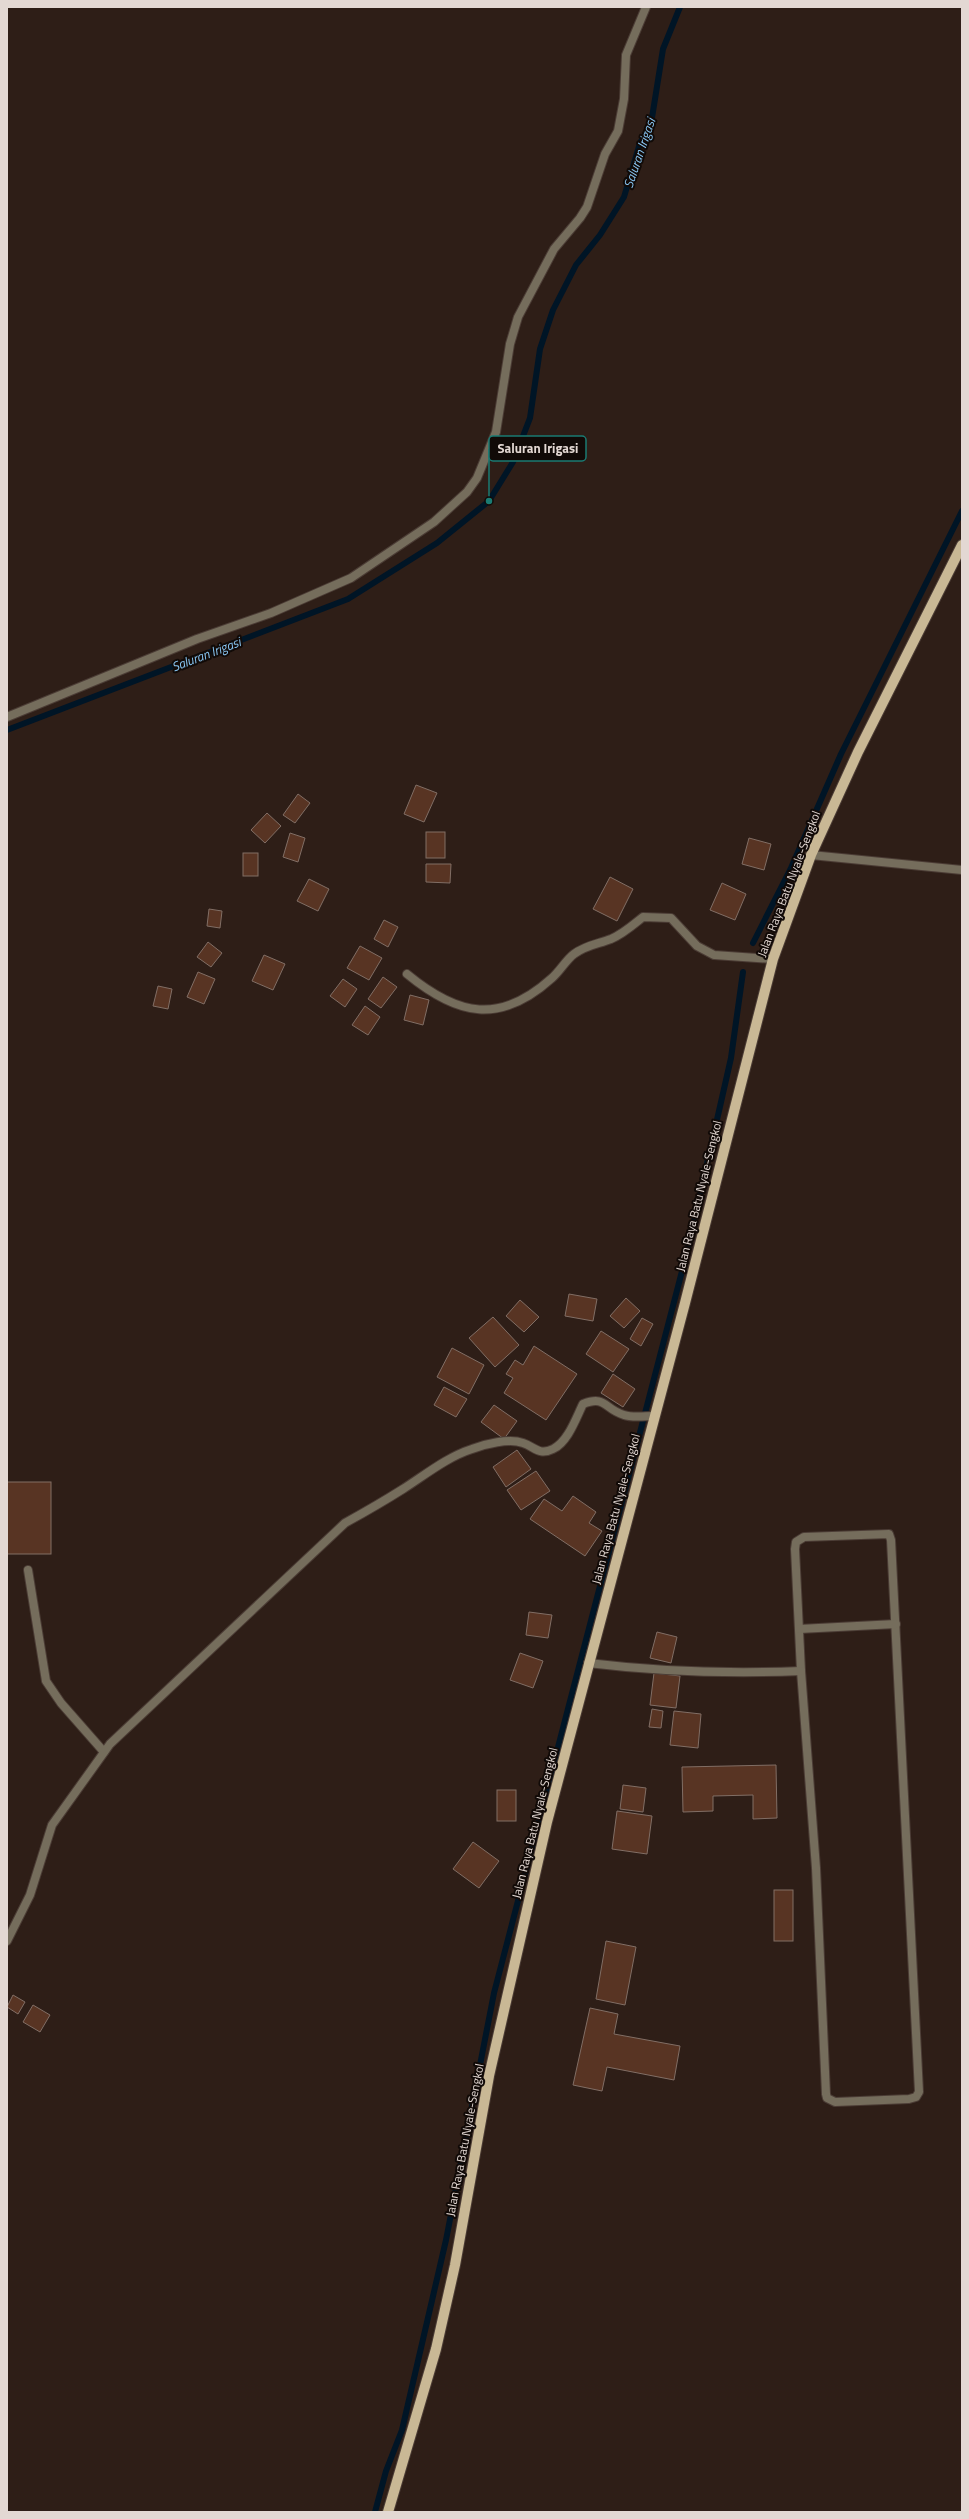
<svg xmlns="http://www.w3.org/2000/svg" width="969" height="2519" viewBox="0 0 969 2519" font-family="'Titillium Web',sans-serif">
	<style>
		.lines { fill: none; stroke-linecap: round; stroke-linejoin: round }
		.stream { stroke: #001526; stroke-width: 6 }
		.building { fill: #583423; stroke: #816e65 }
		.street-casing { stroke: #4b3c35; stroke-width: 10 }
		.primary-casing { stroke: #4b3c35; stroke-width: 12 }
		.street { stroke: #756d5c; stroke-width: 8 }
		.primary { stroke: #c9b895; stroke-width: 10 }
		.labels { text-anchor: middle; stroke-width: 4; stroke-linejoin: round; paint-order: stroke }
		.street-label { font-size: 12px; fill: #e3d8d3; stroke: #110a07 }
		.water-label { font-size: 13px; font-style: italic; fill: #89c6f3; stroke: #110a07 }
		.leader { fill: none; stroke: #1a7b73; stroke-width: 1.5 }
		.callout-dot { fill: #1a7b73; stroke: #110a07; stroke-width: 1.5 }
		.callout { fill: #110a07; stroke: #1a7b73; stroke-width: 1.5 }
		.callout-label { font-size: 13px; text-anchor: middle; font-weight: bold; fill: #e3d8d3 }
	</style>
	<rect width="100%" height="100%" fill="#2e1e17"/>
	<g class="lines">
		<!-- stream -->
		<g class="stream">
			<path d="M7 730 348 599 437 543 489 501 513 462 530 418 540 349 553 310 576 265 600 235 624 197 640 143 651 124 663 49 680 7"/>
			<path d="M753 943 791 868 841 754 962 511"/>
			<path d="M375 2512 386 2471 402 2430 446 2240 494 1993 687 1252 731 1058 743 972"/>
		</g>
	</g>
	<!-- building -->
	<g class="building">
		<path d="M416 785 437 793 424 822 404 814Z"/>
		<path d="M298 794 310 803 295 823 283 815Z"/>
		<path d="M267 813 281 826 265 843 251 830Z"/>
		<rect x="426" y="832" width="19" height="26"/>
		<path d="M290 833 305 838 298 862 283 857Z"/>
		<path d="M749 838 771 844 764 870 742 864Z"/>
		<rect x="243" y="853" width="15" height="23"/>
		<path d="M426 864H451L450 883 426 882Z"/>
		<path d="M610 877 633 889 617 921 593 909Z"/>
		<path d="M309 879 329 889 318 911 297 901Z"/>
		<path d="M722 883 746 894 735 920 710 910Z"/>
		<path d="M209 909 222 911 220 928 207 926Z"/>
		<path d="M384 920 398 927 388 947 374 939Z"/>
		<path d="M208 942 222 953 211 967 197 957Z"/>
		<path d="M360 946 382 958 369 980 347 968Z"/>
		<path d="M264 955 285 964 273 990 252 981Z"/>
		<path d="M198 972 215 979 204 1004 187 997Z"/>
		<path d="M383 977 397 987 381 1008 368 999Z"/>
		<path d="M343 979 357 989 345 1007 330 996Z"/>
		<path d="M158 986 172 989 168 1009 153 1006Z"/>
		<path d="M410 995 429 1000 423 1025 404 1020Z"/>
		<path d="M365 1006 380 1017 368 1035 352 1025Z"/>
		<path d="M569 1294 597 1299 593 1321 565 1316Z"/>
		<path d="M626 1298 640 1311 624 1328 610 1316Z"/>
		<path d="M520 1300 539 1317 524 1332 506 1316Z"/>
		<path d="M493 1317 519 1345 495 1367 469 1338Z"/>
		<path d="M642 1318 653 1324 641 1346 630 1339Z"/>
		<path d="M601 1331 629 1349 613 1372 586 1354Z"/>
		<path d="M534 1346 577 1374 546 1420 504 1393 513 1378 506 1374 515 1360 523 1365Z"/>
		<path d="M452 1348 484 1365 469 1394 437 1377Z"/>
		<path d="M613 1374 635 1389 623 1407 601 1393Z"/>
		<path d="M444 1387 467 1399 456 1417 434 1405Z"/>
		<path d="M494 1405 517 1421 504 1439 481 1422Z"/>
		<path d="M517 1450 531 1469 506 1487 493 1467Z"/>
		<path d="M536 1471 550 1491 521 1510 507 1490Z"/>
		<rect x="7" y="1482" width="44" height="72"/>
		<path d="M573 1496 596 1512 589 1523 602 1531 585 1556 530 1519 544 1499 562 1511Z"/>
		<path d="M529 1612 552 1615 548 1638 526 1635Z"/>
		<path d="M657 1632 677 1637 671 1663 650 1658Z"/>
		<path d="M520 1653 543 1661 533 1688 510 1680Z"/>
		<path d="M654 1673 680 1676 676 1708 650 1705Z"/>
		<path d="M652 1709 663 1711 661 1728 649 1727Z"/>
		<path d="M674 1711 701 1714 698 1748 670 1745Z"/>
		<path d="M776 1765 777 1818 753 1819V1795L713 1796V1811L683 1812 682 1767Z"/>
		<path d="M623 1785 646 1788 643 1812 620 1809Z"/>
		<rect x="497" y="1790" width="19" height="31"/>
		<path d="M617 1811 652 1816 647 1854 612 1849Z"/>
		<path d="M473 1842 499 1861 479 1888 453 1869Z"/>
		<rect x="774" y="1890" width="19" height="51"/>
		<path d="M606 1941 636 1947 625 2005 596 1999Z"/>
		<path d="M13 1995 25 2002 18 2014 7 2007Z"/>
		<path d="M33 2005 50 2015 40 2032 23 2022Z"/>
		<path d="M590 2008 618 2014 614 2034 680 2046 674 2080 607 2067 602 2091 573 2085Z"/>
	</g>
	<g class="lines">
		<defs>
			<g id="street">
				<path d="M7 717 197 639 271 613 351 578 434 522 467 492 477 478 496 432 510 344 518 317 554 249 580 218 587 207 605 154 618 131 624 99 626 55 646 7"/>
				<path d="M811 855 962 870"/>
				<path d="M407 974C458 1016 500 1025 552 978 560 971 566 960 574 954 586 945 598 944 611 939 623 934 633 925 643 917L671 918 697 946 714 955 773 959"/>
				<path d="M889 1534 891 1540 919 2092 916 2097 909 2099 835 2102 827 2098 826 2094 816 1868 801 1671 795 1549 796 1542 804 1537Z"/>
				<path d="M28 1570 46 1681 61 1703 104 1752"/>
				<path d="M799 1629 896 1624"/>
				<path d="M588 1663C662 1672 727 1674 801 1671"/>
				<path d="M7 1941 30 1895 52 1825 110 1744 345 1523C365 1512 384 1501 403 1489 425 1475 447 1457 472 1449 485 1444 509 1438 523 1443 535 1447 539 1456 553 1449 568 1442 576 1418 583 1404 606 1395 604 1409 624 1415 632 1418 645 1416 655 1416"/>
			</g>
			<path id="primary" d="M388 2512 436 2349 455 2265 489 2076 547 1822 685 1303 773 959 811 855 858 752 962 545"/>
		</defs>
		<!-- street casing -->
		<use href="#street" class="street-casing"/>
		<!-- primary casing -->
		<use href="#primary" class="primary-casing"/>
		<!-- street -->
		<use href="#street" class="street"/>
		<!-- primary -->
		<use href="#primary" class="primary"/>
	</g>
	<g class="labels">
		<!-- street labels -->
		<g class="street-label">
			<text transform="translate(789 884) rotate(-69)" y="4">Jalan Raya Batu Nyale-Sengkol</text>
			<text transform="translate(699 1196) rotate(-76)" y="4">Jalan Raya Batu Nyale-Sengkol</text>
			<text transform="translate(616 1509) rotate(-75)" y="4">Jalan Raya Batu Nyale-Sengkol</text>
			<text transform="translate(535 1823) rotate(-76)" y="4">Jalan Raya Batu Nyale-Sengkol</text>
			<text transform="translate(465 2140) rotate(-79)" y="4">Jalan Raya Batu Nyale-Sengkol</text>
		</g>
		<!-- water labels -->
		<g class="water-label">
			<text transform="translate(639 153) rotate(-71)" y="5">Saluran Irigasi</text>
			<text transform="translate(206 654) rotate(-21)" y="5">Saluran Irigasi</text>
		</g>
	</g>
	<!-- callouts -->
	<path class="leader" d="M489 501L489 449"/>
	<circle class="callout-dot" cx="489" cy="501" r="4"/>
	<rect class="callout" x="489" y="436" width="97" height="25" rx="4"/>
	<g class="callout-label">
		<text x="538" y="453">Saluran Irigasi</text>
	</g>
	<!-- border -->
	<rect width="969" height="2519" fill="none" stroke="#e3d8d3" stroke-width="16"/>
</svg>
